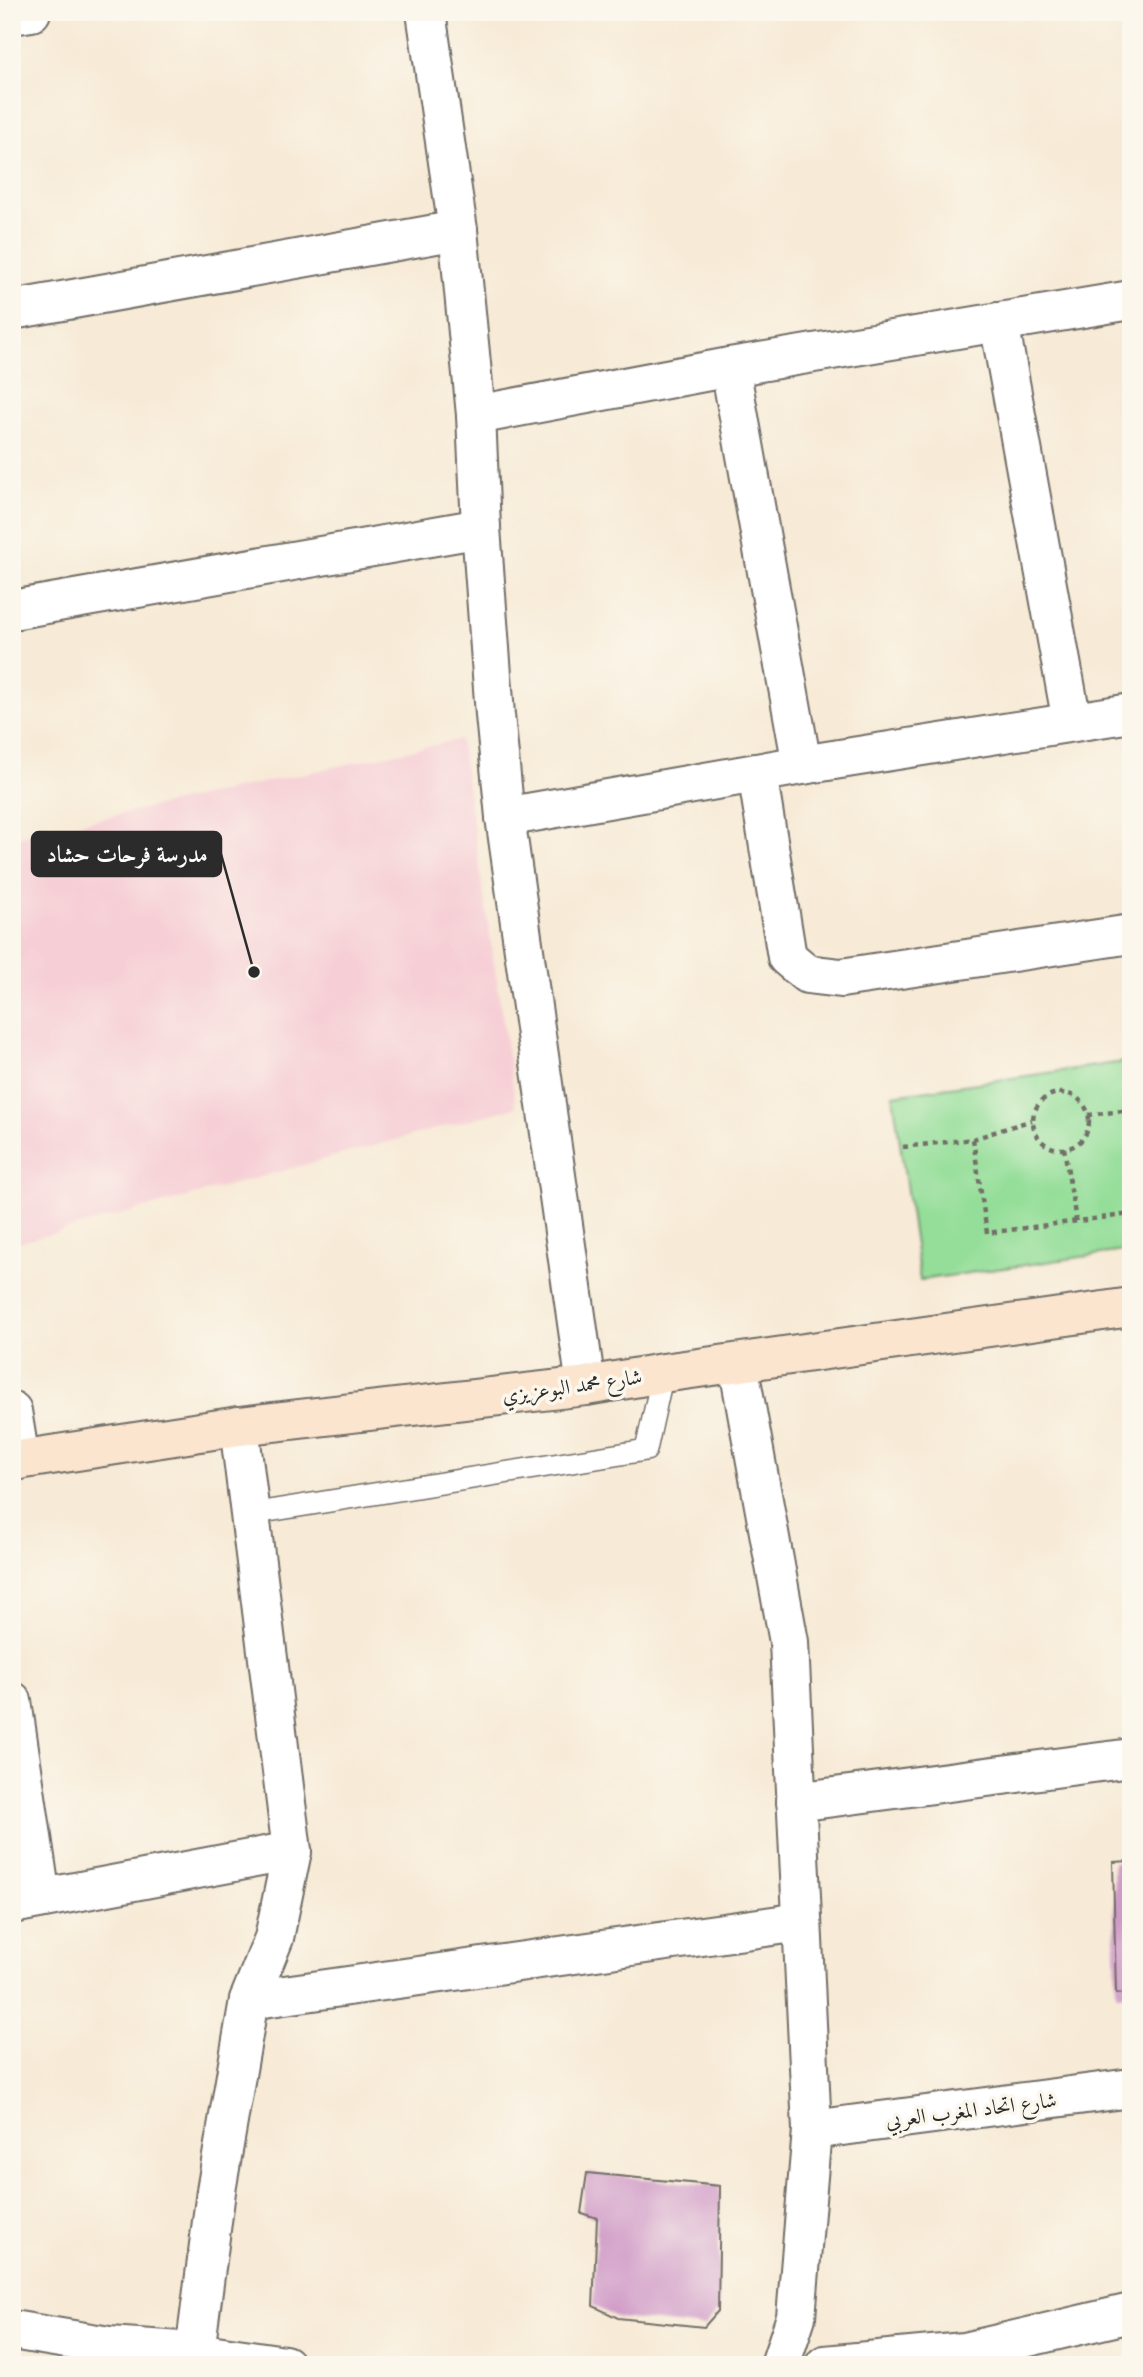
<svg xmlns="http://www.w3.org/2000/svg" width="1143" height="2377" viewBox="0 0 1143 2377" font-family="'Libre Caslon Text',Amiri,serif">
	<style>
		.built { fill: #f6cfd6 }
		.green { fill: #94de99; stroke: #608462; stroke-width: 2 }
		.building { fill: #d09bc8 }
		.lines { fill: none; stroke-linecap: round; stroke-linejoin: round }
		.service-casing { stroke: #726e67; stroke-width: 24 }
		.minor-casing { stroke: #726e67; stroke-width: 42 }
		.secondary-casing { stroke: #726e67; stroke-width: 42 }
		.path { stroke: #726e67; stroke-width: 4.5; stroke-dasharray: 5 5; stroke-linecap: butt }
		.service { stroke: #fff; stroke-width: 21 }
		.minor { stroke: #fff; stroke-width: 38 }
		.secondary { stroke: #fbe5cf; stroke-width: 38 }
		.labels { text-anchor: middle; stroke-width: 7; stroke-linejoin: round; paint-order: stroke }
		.street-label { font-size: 21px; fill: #2b2b2b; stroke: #fbf7ec }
		.leader { fill: none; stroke: #2b2b2b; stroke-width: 2.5 }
		.callout-dot { fill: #2b2b2b; stroke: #fbf7ec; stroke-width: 2.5 }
		.callout { fill: #2b2b2b; stroke: #2b2b2b; stroke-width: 2.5 }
		.callout-label { font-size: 23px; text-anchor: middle; font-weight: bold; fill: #fff }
	</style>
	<rect width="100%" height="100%" fill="#fbf7ec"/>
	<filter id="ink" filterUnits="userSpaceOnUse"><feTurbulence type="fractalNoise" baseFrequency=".0143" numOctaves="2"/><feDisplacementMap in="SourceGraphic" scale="14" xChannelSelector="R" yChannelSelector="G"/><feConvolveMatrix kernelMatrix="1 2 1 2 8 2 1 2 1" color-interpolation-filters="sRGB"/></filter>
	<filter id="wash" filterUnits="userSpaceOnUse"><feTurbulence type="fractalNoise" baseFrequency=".00686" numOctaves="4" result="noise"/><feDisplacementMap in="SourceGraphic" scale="28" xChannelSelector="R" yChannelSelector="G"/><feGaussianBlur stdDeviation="1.57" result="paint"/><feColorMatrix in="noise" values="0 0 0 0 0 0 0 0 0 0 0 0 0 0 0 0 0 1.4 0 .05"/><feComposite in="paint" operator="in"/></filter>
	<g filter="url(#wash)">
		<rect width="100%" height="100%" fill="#f7ead6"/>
		<!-- built -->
		<path class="built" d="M460 739 516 1107 14 1244 12 838Z"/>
		<!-- green -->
		<path class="green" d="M1131 1061V1250L920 1280 893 1095Z"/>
		<g id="blocks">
			<!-- building -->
			<g class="building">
				<path d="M1131 1861V1993L1116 1994 1113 1862Z"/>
				<path d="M587 2173 720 2186 718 2311 704 2327 618 2318 593 2306 597 2218 581 2213Z"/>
			</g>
		</g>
	</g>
	<g filter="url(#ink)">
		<use href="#blocks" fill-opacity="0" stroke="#726e67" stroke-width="2"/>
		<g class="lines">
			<defs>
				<path id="service" d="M250 1514 646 1450 663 1373"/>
				<g id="minor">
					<path d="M426 12 458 230 476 415 481 528 495 715 505 817 586 1386"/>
					<path d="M12 15 31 12"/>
					<path d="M12 310 458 230"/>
					<path d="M999 322 1072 722"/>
					<path d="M730 367 802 765"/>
					<path d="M476 415 730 367 1131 300"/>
					<path d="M12 610 481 528"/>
					<path d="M757 773 787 957 807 974 841 978 1131 934"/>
					<path d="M505 817 802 765 1131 713"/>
					<path d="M738 1363 789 1642 812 2130 796 2317 780 2365"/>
					<path d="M12 1411 20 1460"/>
					<path d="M12 1701 41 1898"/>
					<path d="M796 1802 1131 1758"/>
					<path d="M12 1904 292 1851"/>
					<path d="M249 2000 801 1922"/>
					<path d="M812 2130 1131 2088"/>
					<path d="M12 2330 109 2346 195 2352 285 2365"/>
					<path d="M195 2352 216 2191 249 2000 274 1938 292 1851 239 1426"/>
					<path d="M825 2365 964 2352 1131 2313"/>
				</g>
				<path id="secondary" d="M12 1461 239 1426 586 1386 663 1373 1131 1307"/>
			</defs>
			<!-- service casing -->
			<use href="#service" class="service-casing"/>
			<!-- minor casing -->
			<use href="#minor" class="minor-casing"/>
			<!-- secondary casing -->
			<use href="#secondary" class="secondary-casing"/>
			<!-- path -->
			<g class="path">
				<circle cx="1061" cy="1121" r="28"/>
				<path d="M1088 1115 1131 1110"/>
				<path d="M973 1139 987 1233 1131 1214"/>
				<path d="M903 1147 973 1139 1032 1120"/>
				<path d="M1064 1148 1076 1221"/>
			</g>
			<!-- service -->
			<use href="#service" class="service"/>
			<!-- minor -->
			<use href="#minor" class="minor"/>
			<!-- secondary -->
			<use href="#secondary" class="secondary"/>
		</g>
	</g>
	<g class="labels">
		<!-- street labels -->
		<g class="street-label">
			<text transform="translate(572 1386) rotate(-8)" y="7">شارع محمد البوعزيزي</text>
			<text transform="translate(971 2110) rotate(-7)" y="7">شارع اتحاد المغرب العربي</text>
		</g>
	</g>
	<!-- callouts -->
	<path class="leader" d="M254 972L221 854"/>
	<circle class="callout-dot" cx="254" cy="972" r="7"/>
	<rect class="callout" x="32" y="832" width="189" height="44" rx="7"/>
	<g class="callout-label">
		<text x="127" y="862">مدرسة فرحات حشاد</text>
	</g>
	<!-- margin -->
	<rect width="1143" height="2377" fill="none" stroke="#fbf7ec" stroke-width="42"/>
</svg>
